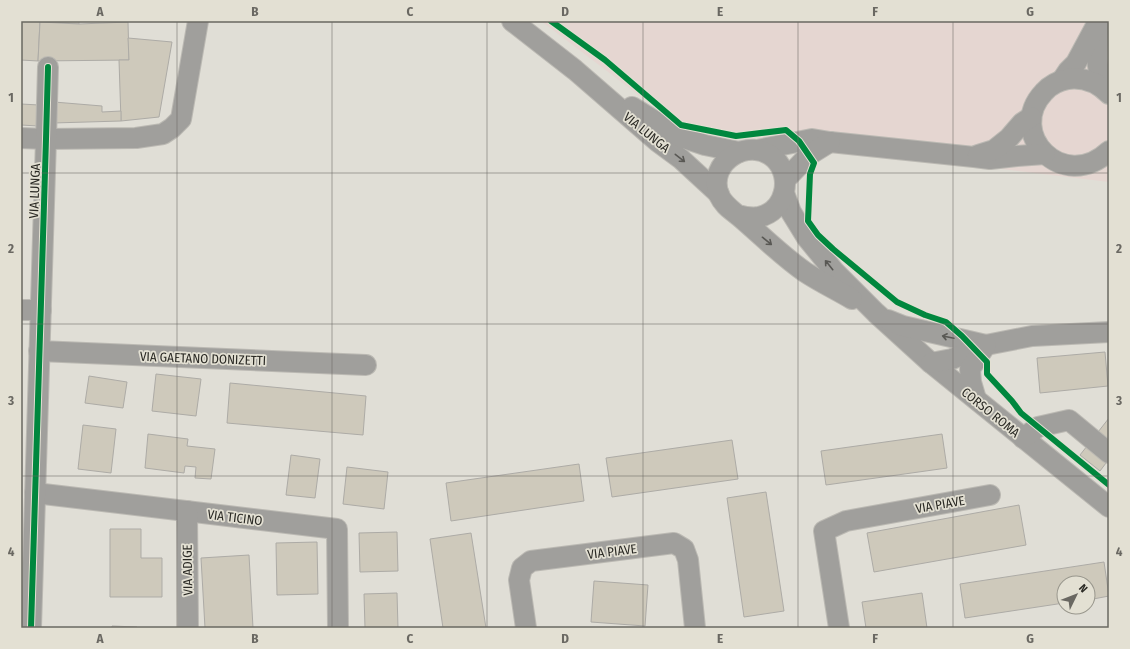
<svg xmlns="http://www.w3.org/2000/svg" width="1130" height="649" viewBox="0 0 1130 649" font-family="'Fira Sans Condensed',sans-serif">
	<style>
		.commercial { fill: #e5d6d1 }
		.building { fill: #cec9bb; stroke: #adaba6 }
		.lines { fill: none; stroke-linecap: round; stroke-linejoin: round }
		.minor-casing { stroke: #bbb9b3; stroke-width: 22 }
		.minor { stroke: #a09f9c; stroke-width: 20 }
		.cycleway-casing { stroke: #e3e0d3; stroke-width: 8 }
		.cycleway { stroke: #00873e; stroke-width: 6 }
		.oneway { stroke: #595854 }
		.grid { fill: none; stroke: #6a6862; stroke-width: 1; stroke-opacity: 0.55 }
		.labels { text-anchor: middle; stroke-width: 3.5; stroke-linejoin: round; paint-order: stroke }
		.street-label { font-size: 13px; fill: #2a2924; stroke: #e3e0d3 }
		.neatline { fill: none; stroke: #6a6862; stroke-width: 1.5 }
		.grid-label { font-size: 13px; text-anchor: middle; font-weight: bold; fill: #6a6862 }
	</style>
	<rect width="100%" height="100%" fill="#e0ded6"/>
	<!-- commercial -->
	<path class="commercial" d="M541 21H1109V182L829 148 682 128Z"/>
	<!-- building -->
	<g class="building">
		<path d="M21 21H40L38 61 21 60Z"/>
		<path d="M40 21H79V24Z"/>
		<path d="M40 22 79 24 128 22 129 60 38 61Z"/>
		<path d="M128 38 172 42 159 117 121 121 119 60H129Z"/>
		<path d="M54 102 102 106V112L121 111V121L53 123Z"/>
		<path d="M21 104 39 105 38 126 21 125Z"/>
		<path d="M1105 352 1108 386 1040 393 1037 358Z"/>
		<path d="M156 374 201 379 196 416 152 411Z"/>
		<path d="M89 376 127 382 123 408 85 403Z"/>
		<path d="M230 383 366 396 363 435 227 423Z"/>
		<path d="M1109 418V459L1100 471 1080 455Z"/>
		<path d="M83 425 116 429 111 473 78 469Z"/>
		<path d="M148 434 188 439 187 446 215 449 211 479 195 478 196 467 185 466 184 473 145 468Z"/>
		<path d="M942 434 947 468 826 485 821 451Z"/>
		<path d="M732 440 738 479 612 497 606 458Z"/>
		<path d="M291 455 320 459 315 498 286 495Z"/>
		<path d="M579 464 584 501 451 521 446 483Z"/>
		<path d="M347 467 388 472 384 509 343 504Z"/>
		<path d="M766 492 784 611 744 617 727 498Z"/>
		<path d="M1019 505 1026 545 874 572 867 533Z"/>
		<path d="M110 529H141V558H162V597H110Z"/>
		<path d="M397 532 398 571 360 572 359 533Z"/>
		<path d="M471 533 486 628H443L430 539Z"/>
		<path d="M317 542 318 594 277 595 276 543Z"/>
		<path d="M249 555 253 628H205L201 558Z"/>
		<path d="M1104 562 1109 596 1088 600V583H1064V603L965 618 960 584Z"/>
		<path d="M594 581 648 585 645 626 591 622Z"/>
		<path d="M397 593 398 628H365L364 594Z"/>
		<path d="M922 593 927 628H866L862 602Z"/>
		<path d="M112 626 137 627V628H112Z"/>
	</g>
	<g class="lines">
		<defs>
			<g id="minor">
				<path d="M512 21 575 70 658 142 681 159 719 194"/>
				<path d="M1098 27 1097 59 1101 86"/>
				<path d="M1062 80 1068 71 1076 63 1098 22"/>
				<path d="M1109 94C1097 82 1084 77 1068 79 1058 81 1050 85 1044 92 1005 133 1063 194 1109 151"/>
				<path d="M632 107 681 137 705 145 739 152"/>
				<path d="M21 138 46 139 136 138 163 134 172 128 181 119 198 21"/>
				<path d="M757 150 812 139 830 142 974 157 990 159 1017 156 1045 154"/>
				<path d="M978 155 994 150 1009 138 1022 123 1031 117"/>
				<path d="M785 180 809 155 830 142"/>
				<path d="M784 193 791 212 807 238 834 271 876 313 931 363 1109 507"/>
				<path d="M738 215C745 217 752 218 759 217 786 211 793 177 775 159 750 135 706 162 719 195 724 206 732 210 740 217 761 235 782 256 805 272 820 282 837 290 852 299"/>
				<path d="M21 310H41"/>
				<path d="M888 320 903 326 986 345"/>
				<path d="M39 351 366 365"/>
				<path d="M931 363 952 359 986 345 1032 336 1109 332"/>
				<path d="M976 399 971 382 970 369 986 345"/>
				<path d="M1023 438 1038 427 1069 420 1109 453"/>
				<path d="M35 493 337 529 338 628"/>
				<path d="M187 511 188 628"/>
				<path d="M31 628 46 139 48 67"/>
				<path d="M526 628 519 580 522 568 531 561 674 543 684 549 688 560 695 628"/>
				<path d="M839 628 824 531 846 521 990 495"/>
			</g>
		</defs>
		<!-- minor casing -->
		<use href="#minor" class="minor-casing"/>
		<!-- minor -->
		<use href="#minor" class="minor"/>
		<defs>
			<g id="cycleway">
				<path d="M551 21 605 60 681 125 736 136 786 130 799 141 814 163 810 174 808 221 818 235 833 249 897 302 925 315 946 322 962 336 987 362V374L1012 401 1021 413 1109 485"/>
				<path d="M31 628 46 139 48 67"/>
			</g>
		</defs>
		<!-- cycleway casing -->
		<use href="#cycleway" class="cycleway-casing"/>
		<!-- cycleway -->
		<use href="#cycleway" class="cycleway"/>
	</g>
	<!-- one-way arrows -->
	<defs><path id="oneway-shaft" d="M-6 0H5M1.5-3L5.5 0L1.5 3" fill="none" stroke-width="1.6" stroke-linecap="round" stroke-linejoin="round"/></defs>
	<g class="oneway">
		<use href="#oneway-shaft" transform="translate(680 158) rotate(38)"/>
		<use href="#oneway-shaft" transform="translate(767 241) rotate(39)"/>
		<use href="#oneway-shaft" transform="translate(829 265) rotate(-129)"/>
		<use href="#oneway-shaft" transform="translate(948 337) rotate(-168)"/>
	</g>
	<!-- grid -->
	<path class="grid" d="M177 21V628M332 21V628M487 21V628M643 21V628M798 21V628M953 21V628M21 173H1109M21 324H1109M21 476H1109"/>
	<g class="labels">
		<!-- street labels -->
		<g class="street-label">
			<text transform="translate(647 132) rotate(39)" y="5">VIA LUNGA</text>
			<text transform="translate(34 191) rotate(-88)" y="5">VIA LUNGA</text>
			<text transform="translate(203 358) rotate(2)" y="5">VIA GAETANO DONIZETTI</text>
			<text transform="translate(991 412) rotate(39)" y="5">CORSO ROMA</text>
			<text transform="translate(940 504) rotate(-10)" y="5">VIA PIAVE</text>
			<text transform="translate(235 517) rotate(7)" y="5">VIA TICINO</text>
			<text transform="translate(612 551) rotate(-7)" y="5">VIA PIAVE</text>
			<text transform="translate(187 570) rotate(-91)" y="5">VIA ADIGE</text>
		</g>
	</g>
	<!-- border -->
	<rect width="1130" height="649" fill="none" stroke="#e3e0d3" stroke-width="44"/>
	<!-- north arrow -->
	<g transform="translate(1076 595) rotate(47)"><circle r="19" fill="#e3e0d3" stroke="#99978d"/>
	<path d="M0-3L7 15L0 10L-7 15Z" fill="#6a6862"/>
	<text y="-6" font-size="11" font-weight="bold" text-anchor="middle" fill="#2a2924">N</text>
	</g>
	<rect x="22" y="22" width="1086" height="605" class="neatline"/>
	<g class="grid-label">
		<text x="100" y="16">A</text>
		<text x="255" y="16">B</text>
		<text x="410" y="16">C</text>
		<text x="565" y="16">D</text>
		<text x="720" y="16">E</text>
		<text x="875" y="16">F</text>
		<text x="1030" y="16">G</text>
		<text x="11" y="102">1</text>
		<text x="1119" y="102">1</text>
		<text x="11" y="253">2</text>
		<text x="1119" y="253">2</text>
		<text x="11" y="405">3</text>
		<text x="1119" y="405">3</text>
		<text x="11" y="556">4</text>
		<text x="1119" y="556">4</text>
		<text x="100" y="643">A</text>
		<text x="255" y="643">B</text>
		<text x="410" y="643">C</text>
		<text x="565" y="643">D</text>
		<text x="720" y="643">E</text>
		<text x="875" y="643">F</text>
		<text x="1030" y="643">G</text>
	</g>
</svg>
